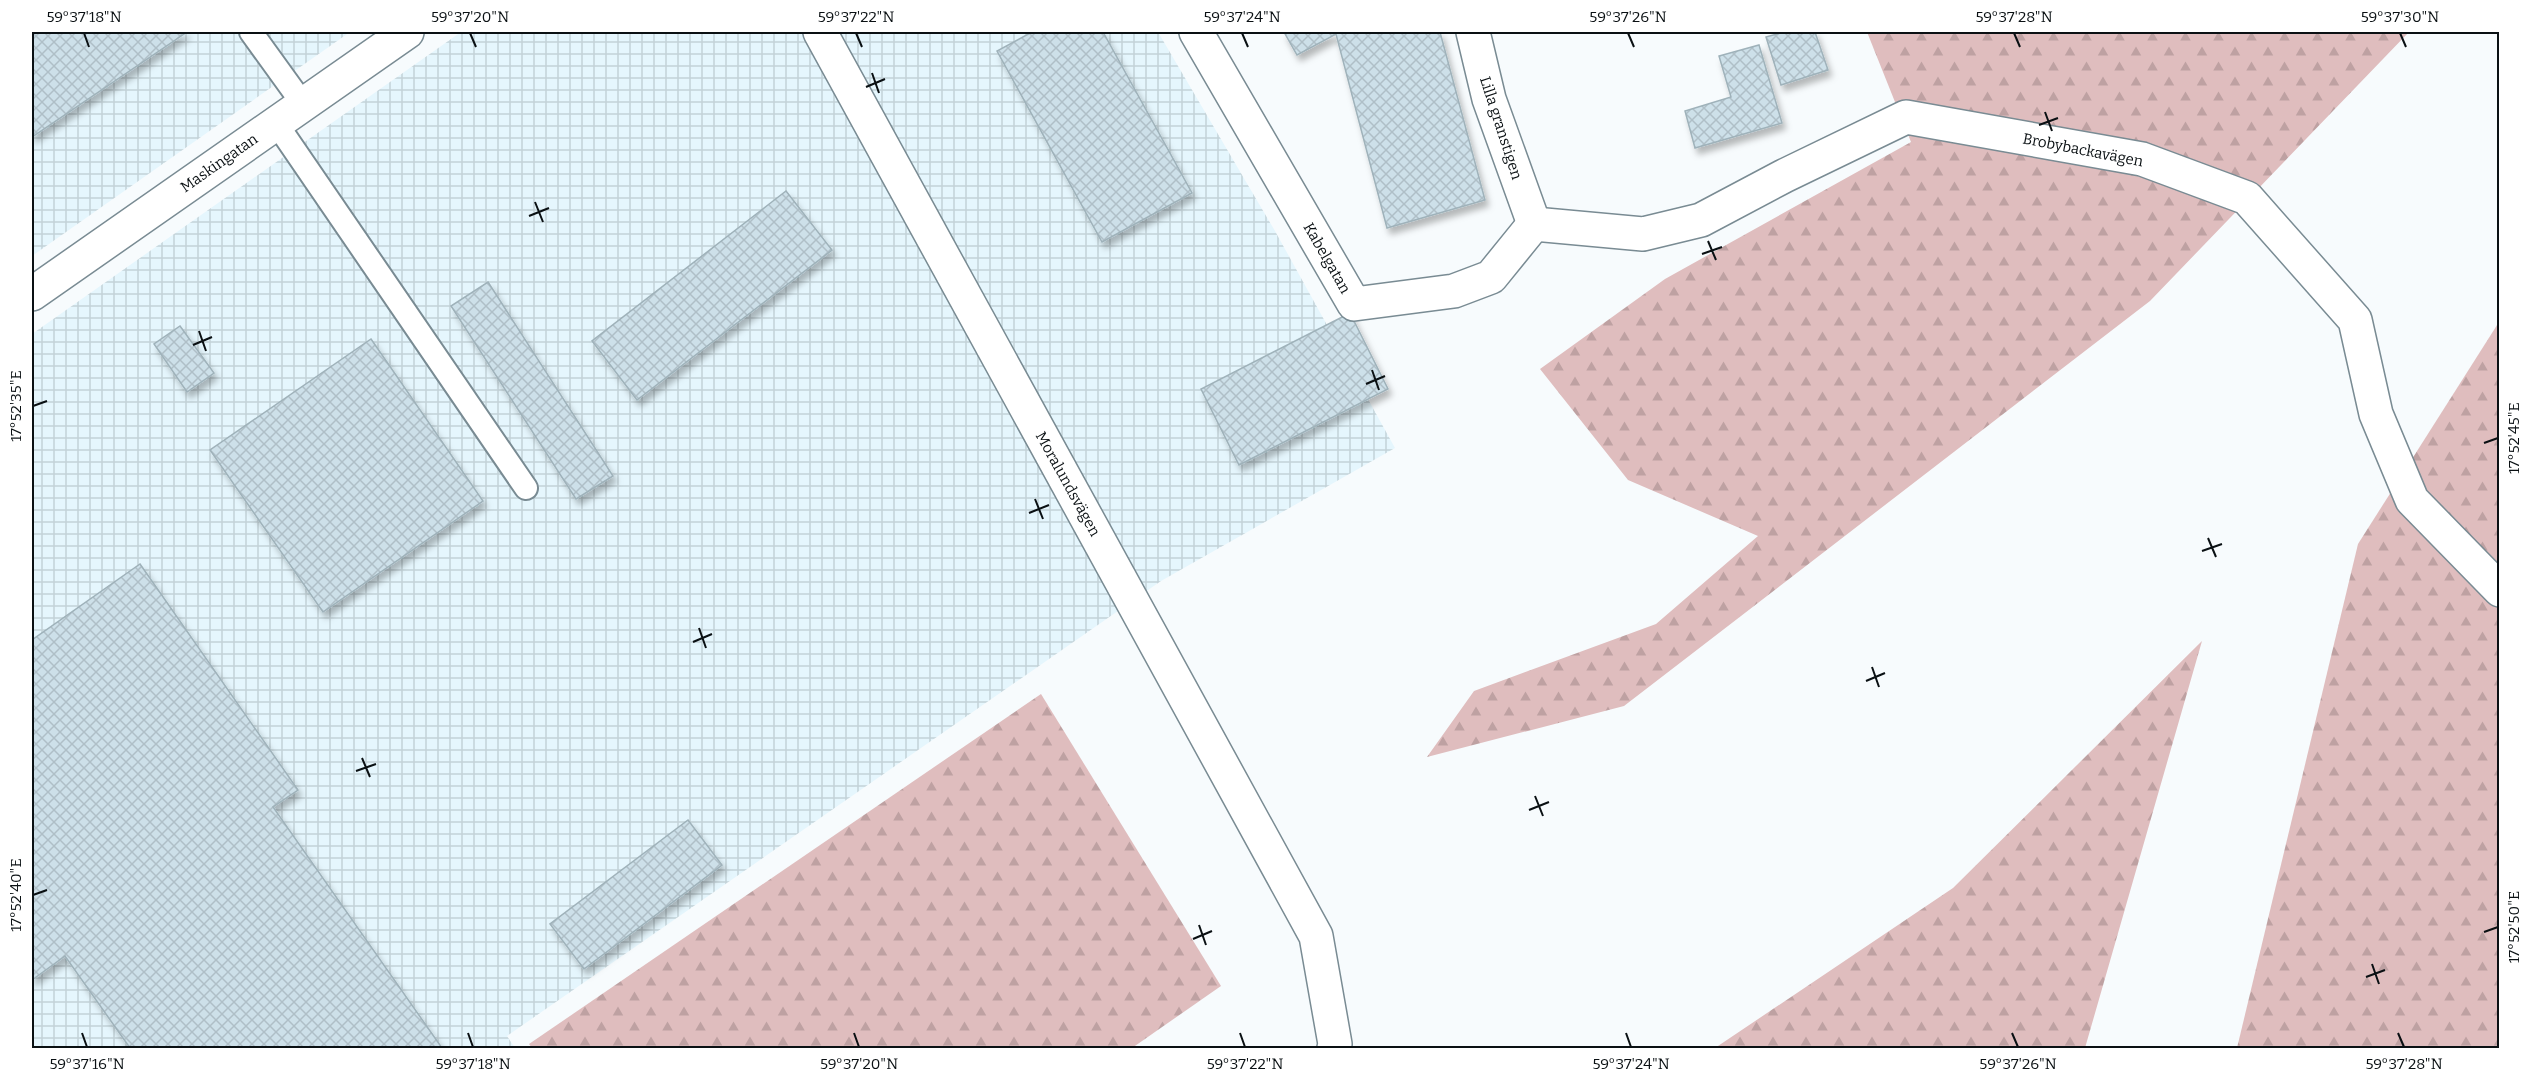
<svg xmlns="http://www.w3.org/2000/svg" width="2531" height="1080" viewBox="0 0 2531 1080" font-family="Bitter,serif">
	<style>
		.industrial { fill: url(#industrial-grid) }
		.forest { fill: url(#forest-firs) }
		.building { fill: url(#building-cross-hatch); stroke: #9fb2ba; stroke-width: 1.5; filter: url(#shadow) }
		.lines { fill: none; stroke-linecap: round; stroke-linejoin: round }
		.service-casing { stroke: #798b93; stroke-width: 26 }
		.minor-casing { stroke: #798b93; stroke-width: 36 }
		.service { stroke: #fff; stroke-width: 22 }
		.minor { stroke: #fff; stroke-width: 33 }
		.ticks { fill: none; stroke: #0a1013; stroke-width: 2 }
		.labels { text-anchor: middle; stroke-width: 5; stroke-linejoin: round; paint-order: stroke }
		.street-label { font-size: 15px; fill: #0a1013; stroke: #fff }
		.neatline { fill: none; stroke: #0a1013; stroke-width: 2 }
		.ticks-label { font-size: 15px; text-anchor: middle; fill: #0a1013 }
	</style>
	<defs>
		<pattern id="industrial-grid" width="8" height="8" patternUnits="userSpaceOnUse" patternTransform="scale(1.5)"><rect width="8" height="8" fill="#e5f6fd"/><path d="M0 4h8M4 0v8" fill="none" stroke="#c3d2d8"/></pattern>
		<pattern id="forest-firs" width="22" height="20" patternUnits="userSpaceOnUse" patternTransform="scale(1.5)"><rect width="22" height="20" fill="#dfbdbe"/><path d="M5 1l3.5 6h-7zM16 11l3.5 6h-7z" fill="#bea1a2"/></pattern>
		<pattern id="building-cross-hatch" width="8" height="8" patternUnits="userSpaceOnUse" patternTransform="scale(1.5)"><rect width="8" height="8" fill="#cde0e9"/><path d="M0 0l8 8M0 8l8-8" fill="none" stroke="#afbfc7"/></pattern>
		<filter id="shadow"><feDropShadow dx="3.5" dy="6" stdDeviation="3" flood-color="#0004"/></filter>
	</defs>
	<rect width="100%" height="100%" fill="#f7fbfd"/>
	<!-- industrial -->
	<g class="industrial">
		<path d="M32 32H350L32 256Z"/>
		<path d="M461 32H1158L1275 231 1395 448 1161 581 507 1036 515 1048H32V334Z"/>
	</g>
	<!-- forest -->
	<g class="forest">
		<path d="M1867 32H2409L2150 301 1624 706 1427 757 1474 691 1656 624 1758 536 1628 480 1540 369 1665 279 1911 142Z"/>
		<path d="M2499 322V1048H2237L2358 544Z"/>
		<path d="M2202 641 2085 1048H1715L1953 888Z"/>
		<path d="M1041 694 1221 986 1132 1048H532L529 1044Z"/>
	</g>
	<!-- building -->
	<g class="building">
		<path d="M32 32H187L32 137Z"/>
		<path d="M1032 32H1103L1192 193 1102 242 997 51Z"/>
		<path d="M1284 32H1440L1485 200 1387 228 1336 34 1297 55Z"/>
		<path d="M1784 32H1815L1828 70 1781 85 1766 37Z"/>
		<path d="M1759 45 1782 123 1695 148 1685 111 1731 97 1719 56Z"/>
		<path d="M786 191 832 250 637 400 592 341Z"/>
		<path d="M488 282 613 476 576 499 451 306Z"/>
		<path d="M1350 313 1388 389 1239 465 1201 389Z"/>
		<path d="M180 326 214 373 187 392 154 344Z"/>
		<path d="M371 339 483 501 323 612 210 450Z"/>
		<path d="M140 564 298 790 273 807 442 1048H130L65 956 32 980V640Z"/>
		<path d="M688 820 722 865 584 969 550 924Z"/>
	</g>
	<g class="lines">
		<defs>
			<g id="service">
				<path d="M251 32 303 104"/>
				<path d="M276 123 526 488"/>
			</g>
			<g id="minor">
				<path d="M820 32 1316 936 1335 1044 1334 1048"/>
				<path d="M1196 32 1354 304 1454 291 1491 277 1534 224"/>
				<path d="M1473 32 1489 99 1534 224"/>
				<path d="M1534 224 1643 234 1701 220 1784 176 1906 117 2142 159 2247 198 2355 320 2376 414 2412 500 2500 590"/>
				<path d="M32 294 407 32"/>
			</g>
		</defs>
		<!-- service casing -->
		<use href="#service" class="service-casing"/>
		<!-- minor casing -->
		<use href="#minor" class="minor-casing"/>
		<!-- service -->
		<use href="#service" class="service"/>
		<!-- minor -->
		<use href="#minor" class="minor"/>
	</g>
	<!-- ticks -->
	<path class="ticks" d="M84 33 89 47M470 33 476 47M856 33 862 47M1242 33 1248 47M1628 33 1634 47M2014 33 2020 47M2400 33 2406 47M872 73 879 93M866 87 885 79M2045 112 2052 131M2039 125 2058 118M535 202 543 222M529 216 549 208M1708 241 1716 260M1702 254 1722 247M199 331 206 351M193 345 212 337M1372 370 1379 390M1366 384 1385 376M33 406 47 401M2484 443 2498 438M1035 499 1043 519M1029 513 1049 505M2208 538 2216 557M2202 551 2222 544M699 628 706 648M693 642 712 634M1872 667 1879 687M1866 681 1885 673M362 758 370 777M356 771 376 764M1535 796 1543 816M1529 810 1549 802M33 895 47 890M1199 925 1206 945M2484 932 2498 927M1193 939 1212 931M2372 964 2379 984M2366 977 2385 970M82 1033 87 1047M468 1033 473 1047M854 1033 859 1047M1240 1033 1245 1047M1626 1033 1631 1047M2012 1033 2018 1047M2398 1033 2404 1047"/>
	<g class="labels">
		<!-- street labels -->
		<g class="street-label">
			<text transform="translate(1501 128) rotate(72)" y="5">Lilla granstigen</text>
			<text transform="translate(2083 150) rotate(11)" y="5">Brobybackavägen</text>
			<text transform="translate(219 163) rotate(-35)" y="5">Maskingatan</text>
			<text transform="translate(1327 258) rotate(60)" y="5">Kabelgatan</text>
			<text transform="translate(1068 484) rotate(61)" y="5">Moralundsvägen</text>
		</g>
	</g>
	<!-- border -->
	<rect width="2531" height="1080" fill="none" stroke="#ffffff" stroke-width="66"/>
	<rect x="33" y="33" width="2465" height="1014" class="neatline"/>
	<g class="ticks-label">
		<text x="84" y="22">59°37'18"N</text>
		<text x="470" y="22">59°37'20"N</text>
		<text x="856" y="22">59°37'22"N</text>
		<text x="1242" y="22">59°37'24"N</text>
		<text x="1628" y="22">59°37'26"N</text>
		<text x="2014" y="22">59°37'28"N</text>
		<text x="2400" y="22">59°37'30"N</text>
		<text transform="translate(16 406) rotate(-90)" y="5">17°52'35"E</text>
		<text transform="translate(2514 438) rotate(-90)" y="5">17°52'45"E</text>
		<text transform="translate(16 895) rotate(-90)" y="5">17°52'40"E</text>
		<text transform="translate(2514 927) rotate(-90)" y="5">17°52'50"E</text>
		<text x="87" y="1069">59°37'16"N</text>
		<text x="473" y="1069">59°37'18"N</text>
		<text x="859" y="1069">59°37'20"N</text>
		<text x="1245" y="1069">59°37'22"N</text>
		<text x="1631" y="1069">59°37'24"N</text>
		<text x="2018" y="1069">59°37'26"N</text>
		<text x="2404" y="1069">59°37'28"N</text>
	</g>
</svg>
